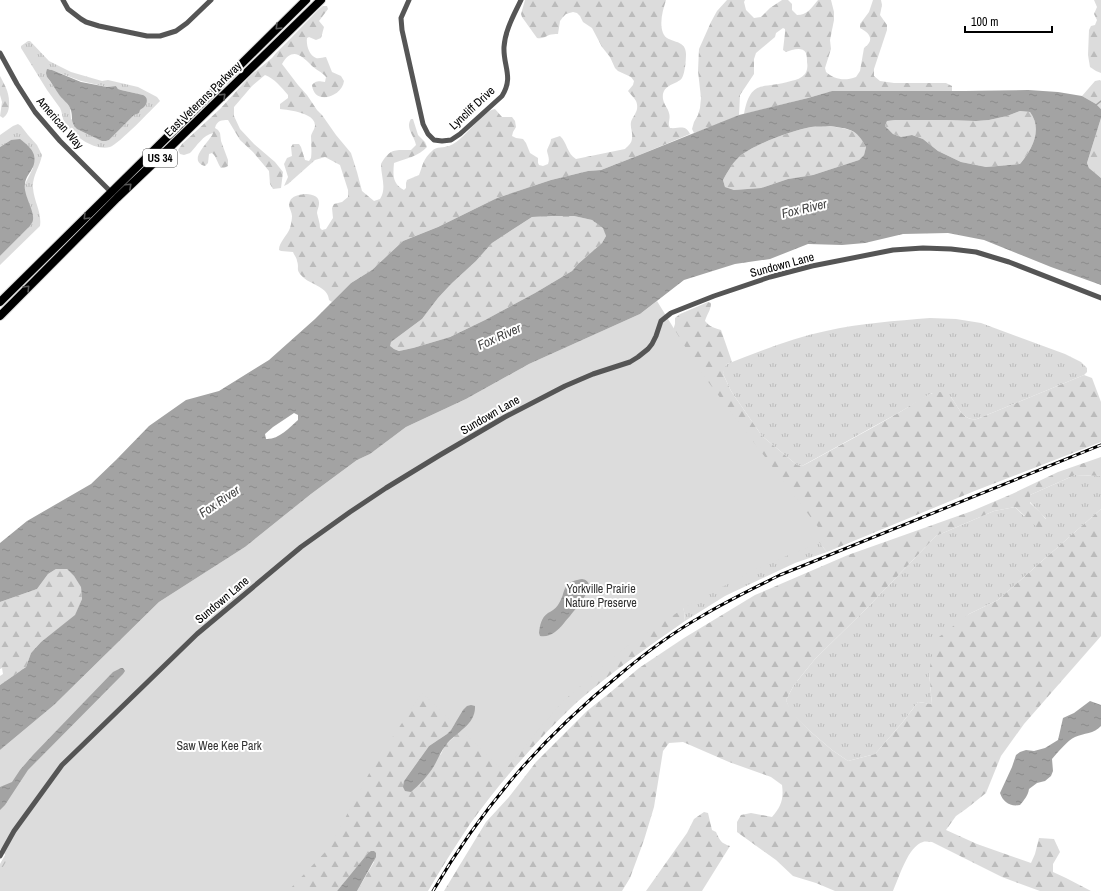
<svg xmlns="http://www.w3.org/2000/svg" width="1101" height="891" viewBox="0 0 1101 891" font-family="'Archivo Narrow',sans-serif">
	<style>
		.grass { fill: url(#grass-tufts); fill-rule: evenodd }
		.forest { fill: url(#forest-firs); fill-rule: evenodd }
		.park { fill: #dcdcdc }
		.water { fill: url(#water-ripples); fill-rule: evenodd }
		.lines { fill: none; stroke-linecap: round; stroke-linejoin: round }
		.stream { stroke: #a3a3a3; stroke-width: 1.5 }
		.primary-casing { stroke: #dbdbdb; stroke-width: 10 }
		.street { stroke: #555; stroke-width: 5 }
		.primary { stroke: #000; stroke-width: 8 }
		.rail-casing { stroke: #000; stroke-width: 3 }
		.rail { stroke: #fff; stroke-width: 1.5; stroke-dasharray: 4.5; stroke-linecap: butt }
		.oneway { stroke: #595959 }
		.labels { text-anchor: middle; stroke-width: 4; stroke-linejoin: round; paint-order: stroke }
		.shield { fill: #fff; stroke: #4c4c4c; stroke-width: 1 }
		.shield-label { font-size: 11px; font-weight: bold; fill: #000 }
		.street-label { font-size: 12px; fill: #000; stroke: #fff }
		.park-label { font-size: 12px; fill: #333; stroke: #fff }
		.water-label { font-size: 13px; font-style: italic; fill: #444; stroke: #fff }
	</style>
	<defs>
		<pattern id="grass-tufts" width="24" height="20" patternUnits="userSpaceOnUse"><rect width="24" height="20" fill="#dcdcdc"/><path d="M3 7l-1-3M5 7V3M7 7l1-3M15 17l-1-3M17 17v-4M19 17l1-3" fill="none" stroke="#bbb"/></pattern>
		<pattern id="forest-firs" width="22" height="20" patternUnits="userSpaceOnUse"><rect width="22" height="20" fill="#dcdcdc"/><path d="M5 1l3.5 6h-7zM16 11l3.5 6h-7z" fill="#bbb"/></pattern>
		<pattern id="water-ripples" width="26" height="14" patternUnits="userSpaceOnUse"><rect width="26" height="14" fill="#a3a3a3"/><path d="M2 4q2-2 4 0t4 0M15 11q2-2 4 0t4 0" fill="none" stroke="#8b8b8b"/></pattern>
	</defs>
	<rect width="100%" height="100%" fill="#fff"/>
	<!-- grass -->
	<g class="grass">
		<path d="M28 41H30L49 61 71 72 102 81 108 80 138 87 157 97 160 101C151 110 120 143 110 147 95 151 75 137 66 125 62 120 63 114 60 108L47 90 21 48V46ZM49 69 81 81 107 87 116 86 118 89 121 90 143 95C142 103 142 111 134 115L109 140 106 141 71 119 70 108 67 103 61 97 47 77Z"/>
		<path d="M18 124 21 126 28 135 37 145 42 155C40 167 32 176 33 188 34 202 42 212 40 226L0 265V256L30 226 33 220 32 214 25 193V184L33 168 11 140 0 147V135L13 126Z"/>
		<path d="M930 318 956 319 981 323 1065 354 1081 362 1087 368V372L1084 375 977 419C963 421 959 408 951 397L932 393 900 412 802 466 797 465 762 436 731 391 725 378 723 374 724 367 727 364C760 351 792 338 826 331 860 323 896 321 930 318Z"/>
		<path d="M1075 475 1101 476V509L998 600 969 614 929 672 932 704 918 702 902 723 875 754 848 761 832 750 811 732 790 711 786 700 794 685 815 659 866 609 936 536 994 511 1015 507 1024 516 1046 519 1030 502V495Z"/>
		<path d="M803 523 827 552 795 563 725 596 685 621 683 602Z"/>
	</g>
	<!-- forest -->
	<g class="forest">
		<path d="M525 0H666C663 10 659 22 663 33 667 44 686 38 686 54 686 60 685 73 682 78 677 85 661 84 663 99 664 105 668 108 669 113 671 119 667 123 670 128 680 129 685 124 690 134L637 156 601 170 588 171 551 180 497 198 438 227 403 241 372 270 351 283 332 302 329 300C328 287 312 285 304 278 294 269 300 269 297 261 297 258 294 255 293 252L281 251 279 250C279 242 287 236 290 228 291 225 292 219 292 216 292 211 287 206 290 201 292 196 299 195 304 194 310 194 320 195 319 204 319 207 317 210 317 213 318 218 320 223 320 228L322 230 326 229 333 218 332 208 334 204 342 202 348 197V190L340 165 325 157 315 160 288 184 284 186 288 177 284 164 287 158 292 156 291 147 293 144H299L301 147 305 160 309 161 311 158C312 151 311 143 311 136 312 132 315 129 315 125 315 113 289 110 280 109V104L288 98V95C282 88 274 78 265 75L252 86 234 107V116L240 129 254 144 275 162 283 172 281 188 273 189 270 184 269 171 253 152 240 140 228 120C222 120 217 120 215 128L218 130 220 133 221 141 228 160V166L224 168H221C217 163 217 157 212 153L209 154 208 163 205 166C186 160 210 142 213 133 203 135 197 146 190 153L184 155 180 154 178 150 182 144 220 109 250 76 272 58 276 53 291 38 318 10 323 6H327L328 9 319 21 324 27 321 38 316 40 309 37 307 38C306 45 309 55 316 58 319 59 323 57 326 57L332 72 341 76 344 81C342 97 314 106 312 85 316 80 319 81 325 82L326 77C322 72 316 70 311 65 301 55 292 47 282 64L298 85 307 95 317 110 322 115 336 135 351 153 357 172 362 191 374 201 380 199C387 188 381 177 381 164 390 148 395 150 411 150L416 145C414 135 405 128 411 119H413L418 135 425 142 427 147C419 156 405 159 394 163 393 175 392 183 404 190L406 188V183L407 180 419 175C423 165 423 159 432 151 436 146 444 148 449 146 454 144 459 140 462 137 472 129 483 111 495 109L502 117H512L515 121 516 127 513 132 512 136 516 138 523 139 526 143 530 153 538 158V163L539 165 543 166 548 164C550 159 548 156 547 151 547 148 551 143 551 139L560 136C567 142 567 154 576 159L625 149C628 146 632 143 632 138 633 133 630 128 631 122 633 115 640 111 636 101 634 97 630 94 628 91L633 85 634 81 631 77 618 71 615 68 610 57 602 47 592 28 583 22 580 16 577 13 573 12 566 14 563 17 560 21 558 34C555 34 552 34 549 35 545 37 542 39 537 38L522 17 521 14Z"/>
		<path d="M727 0H745L744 2 746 10 754 18 761 17 770 8 782 0H788L792 4V10L797 15C808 15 811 8 818 0H831L834 12V20L830 40 831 49 825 68 826 72C835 80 845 81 856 77L860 71 864 48C875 40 870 33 860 28V24L869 12 873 0H881L882 5 880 15 887 25V30L874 69V76L880 81 894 83H946L952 86V91H832L808 98 744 114C751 77 764 90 791 81 797 80 801 78 805 74 807 71 808 67 807 62 807 60 807 56 806 53 802 46 792 50 786 52L783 50 785 33V29L783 28 776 33 775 37 756 53 754 59V74L740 95 739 115 719 124 694 133 692 129 694 122 698 115 700 108 701 98 698 71 699 49 711 22 717 11Z"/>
		<path d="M1094 0H1101V73L1096 71 1090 67 1088 55 1089 30 1091 26 1095 25 1097 20 1094 14 1097 7Z"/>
		<path d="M0 76C6 87 10 94 9 107 8 112 7 115 3 118L0 116 2 102 0 95Z"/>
		<path d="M1100 80 1101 81V109L1096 104 1082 96 1095 81Z"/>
		<path d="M1020 111 1030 112C1043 129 1032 150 1020 164L986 167 961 162 938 151 923 139 912 135 901 137 893 134 885 126 887 121 895 120H948L976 121 989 120 1007 116Z"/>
		<path d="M1101 118V178L1089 168 1087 163Z"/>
		<path d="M830 126C850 130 856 128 866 147L864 155 859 160 813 175 788 179 761 188 734 190 725 187 723 180C727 173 731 165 737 159 749 146 793 130 811 127 817 126 824 127 830 126Z"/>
		<path d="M552 216H574L592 220 604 228 606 236 602 243 578 264 572 271 535 293 485 320 450 337 413 348 399 351 394 349 389 346 391 342 422 319 438 298 451 284 476 261 492 243 532 217Z"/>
		<path d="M708 302 711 303C711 310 707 314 705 321 710 327 714 328 721 330L732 362 727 364 725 367 723 374 731 391 762 436 797 465 802 466 808 463C838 446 869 430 900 412 909 407 927 393 937 392 959 390 955 422 977 419L1084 375 1092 378 1101 402V442L977 490 827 552 803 523 683 602 685 621C648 647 610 673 576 703 537 740 501 781 470 824 455 846 441 869 428 891H357L374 862 368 853 337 891H0V864L14 839 672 333 675 324V318L680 314ZM463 710 454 737 445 745 441 754 404 781 429 746 447 734 451 730Z"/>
		<path d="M1101 457V476L1075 475 1030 495V503L1040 512 1051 526 1049 532 1041 531 1015 507 994 511 936 536 866 609 815 659 794 685 786 700 791 711 811 732 832 750 848 761 875 754 902 723 918 702 932 704 929 672 935 640 969 614 998 600 1101 509V636L1024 724 1001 756 986 793 966 809 956 816 946 830 977 844 1031 863 1035 854 1039 838 1054 839 1060 852 1053 864V872L1066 878 1091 891H1040L1002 877 932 842C929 842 925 841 923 842 908 846 899 878 893 891H835L816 883 793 876 776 860 737 832V822L741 815 751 813 772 817C781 807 784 799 782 785L771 777 729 762 683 742 669 743 663 751 654 807 644 840 630 878 622 891H444L486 822 509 797 536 762 587 711 612 691 639 668 684 638 755 595 848 555 972 511 1012 494 1058 472Z"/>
		<path d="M56 569H67L74 576 81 586 82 599 75 616 41 642 31 653 26 667 0 685V676L3 674 2 668 0 669V602L37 589 48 574Z"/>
		<path d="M704 812 708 813 712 830 716 832C720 841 721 843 730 846L702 891H646L687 833 694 819Z"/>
	</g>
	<!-- park -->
	<path class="park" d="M657 301 700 371 827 539 758 568 690 604 626 647 562 702 504 771 422 693 372 768 329 848 288 891H0V872L8 858 0 849V750L54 705 159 602 245 547 311 494 357 460 370 454 406 427 466 399 529 364 640 314Z"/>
	<!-- water -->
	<g class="water">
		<path d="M47 69 52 70 81 82 107 87 116 86 118 89 121 90 143 95C148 97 148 103 144 107 143 108 141 109 140 110L139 113 134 115 109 140 106 141H102L77 129C69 120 74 117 70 108 68 103 63 100 60 96 55 89 52 83 47 77L46 73Z"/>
		<path d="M1028 90 1058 92 1082 96 1096 104 1101 109V118L1087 163 1089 168 1101 178V285L1051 267 984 240 948 233 903 234 865 243 842 245 808 244 770 259 735 264 684 280 640 314 529 364 466 399 406 427 370 454 357 460 311 494 245 547 159 602 54 705 0 750V685L26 667 31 653 41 642 75 615 82 599 81 587 74 576 67 569H56L48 574 37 589 0 602V543L27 521 91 484 116 460 149 426 186 400 219 391 269 360 315 319 351 283 372 270 403 241 438 227 497 198 551 180 588 171 601 170 637 156 739 115 808 98 832 91H965ZM1020 111 1030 112C1043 129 1032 150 1020 164L986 167 961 162 938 151 923 139 912 135 901 137 893 134 885 126 887 121 895 120H948L976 121 989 120 1007 116ZM830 126C849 129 856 128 866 147L864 155 859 160 813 175 788 179 761 188 734 190 725 187 723 180C727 173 731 165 737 159 749 146 793 130 811 127 817 126 824 127 830 126ZM552 216H574L592 220 603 228 606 236 602 243 578 264 572 271 535 293 485 320 450 337 413 348 399 351 394 349 390 346 391 342 422 319 438 298 451 284 476 261 492 243 532 217ZM294 413 298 415V420C289 428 278 440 266 439L265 434 273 427Z"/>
		<path d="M20 139C25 143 32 148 34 155 37 169 26 173 25 184 23 195 35 211 33 220 33 222 31 224 30 226L0 256V147L11 140Z"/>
		<path d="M582 579C601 582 575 609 570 616 565 621 561 628 555 632 551 635 546 637 540 636L539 633C540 625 541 618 548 613 552 611 555 609 558 605 567 592 560 582 582 579Z"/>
		<path d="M121 668H123L125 671 123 674 28 770 5 805 0 810V787L12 782 20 770 33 755 113 672Z"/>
		<path d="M1090 701 1101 705V726C1094 734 1084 733 1075 737 1068 740 1057 753 1052 759L1053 771 1051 776 1045 781 1037 783 1029 789C1028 796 1024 800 1020 805 1010 807 1003 802 1000 793L1012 767 1016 755 1020 752 1026 750 1034 751 1045 748 1058 740 1063 718 1074 713Z"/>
		<path d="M471 705 475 706C476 725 456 732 446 745 441 751 438 759 434 766 428 776 419 785 411 792L405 791 403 787 404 781 429 746 447 734 451 730 463 710 467 706Z"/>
		<path d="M371 851H374L376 853V857L357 891H337L368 853Z"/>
	</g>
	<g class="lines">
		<!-- stream -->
		<path class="stream" d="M1096 105 1101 101"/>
		<defs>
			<g id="primary">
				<path d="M0 302 306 0"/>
				<path d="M0 316 117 198 161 156 321 0"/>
			</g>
		</defs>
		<!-- primary casing -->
		<use href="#primary" class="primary-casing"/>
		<!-- street -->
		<g class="street">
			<path d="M63 0 68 9 81 19 86 22 99 26 147 36H160L176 31 187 23 211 0"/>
			<path d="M409 0 401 18 402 30 423 124 428 134 434 140 442 141 451 140 460 134 502 96C514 77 503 66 504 47 505 30 514 15 521 0"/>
			<path d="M0 53 17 84 35 112 60 141 112 193"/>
			<path d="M0 856 14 831 62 765 197 634 301 547 350 512 386 488 440 455 505 417 565 386 593 374 630 362 638 357 648 349 652 344 656 336 661 321 671 313 714 296 770 277 812 266 893 250 923 248 951 249 976 252 1009 262 1101 298"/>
		</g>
		<!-- primary -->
		<use href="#primary" class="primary"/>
		<defs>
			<path id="rail" d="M433 891C483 806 542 738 618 676 644 654 672 633 702 616 727 601 754 588 780 575L1101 445"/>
		</defs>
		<!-- rail casing -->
		<use href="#rail" class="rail-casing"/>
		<!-- rail -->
		<use href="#rail" class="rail"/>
	</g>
	<!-- one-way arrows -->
	<defs><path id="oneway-chevron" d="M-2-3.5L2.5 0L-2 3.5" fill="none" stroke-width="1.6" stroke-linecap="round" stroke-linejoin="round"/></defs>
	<g class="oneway">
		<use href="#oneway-chevron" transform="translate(278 27) rotate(135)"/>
		<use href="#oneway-chevron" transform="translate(223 96) rotate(-44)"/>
		<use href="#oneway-chevron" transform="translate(129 186) rotate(-43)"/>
		<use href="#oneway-chevron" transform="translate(86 217) rotate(135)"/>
		<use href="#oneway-chevron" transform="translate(27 288) rotate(-45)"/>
	</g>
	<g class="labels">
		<!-- shield labels -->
		<rect class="shield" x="143" y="149" width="34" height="18" rx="3"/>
		<g class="shield-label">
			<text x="160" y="162">US 34</text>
		</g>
		<!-- street labels -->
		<g class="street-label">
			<text transform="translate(203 99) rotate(-44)" y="4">East Veterans Parkway</text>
			<text transform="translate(472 108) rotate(-43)" y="4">Lyncliff Drive</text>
			<text transform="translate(60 123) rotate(49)" y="4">American Way</text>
			<text transform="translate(782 265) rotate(-15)" y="4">Sundown Lane</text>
			<text transform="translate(490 415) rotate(-30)" y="4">Sundown Lane</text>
			<text transform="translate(222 600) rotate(-40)" y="4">Sundown Lane</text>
		</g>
		<!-- park labels -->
		<g class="park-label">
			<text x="601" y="593">Yorkville Prairie<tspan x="601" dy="14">Nature Preserve</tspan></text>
			<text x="219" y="750">Saw Wee Kee Park</text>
		</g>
		<!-- water labels -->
		<g class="water-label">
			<text transform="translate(804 208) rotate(-13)" y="5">Fox River</text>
			<text transform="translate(499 336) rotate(-24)" y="5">Fox River</text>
			<text transform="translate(219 501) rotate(-34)" y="5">Fox River</text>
		</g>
	</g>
	<!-- scale -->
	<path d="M965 26v6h87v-6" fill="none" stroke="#000000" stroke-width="2"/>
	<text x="971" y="26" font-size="12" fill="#000000" stroke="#ffffff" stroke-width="3" paint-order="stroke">100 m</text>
</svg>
